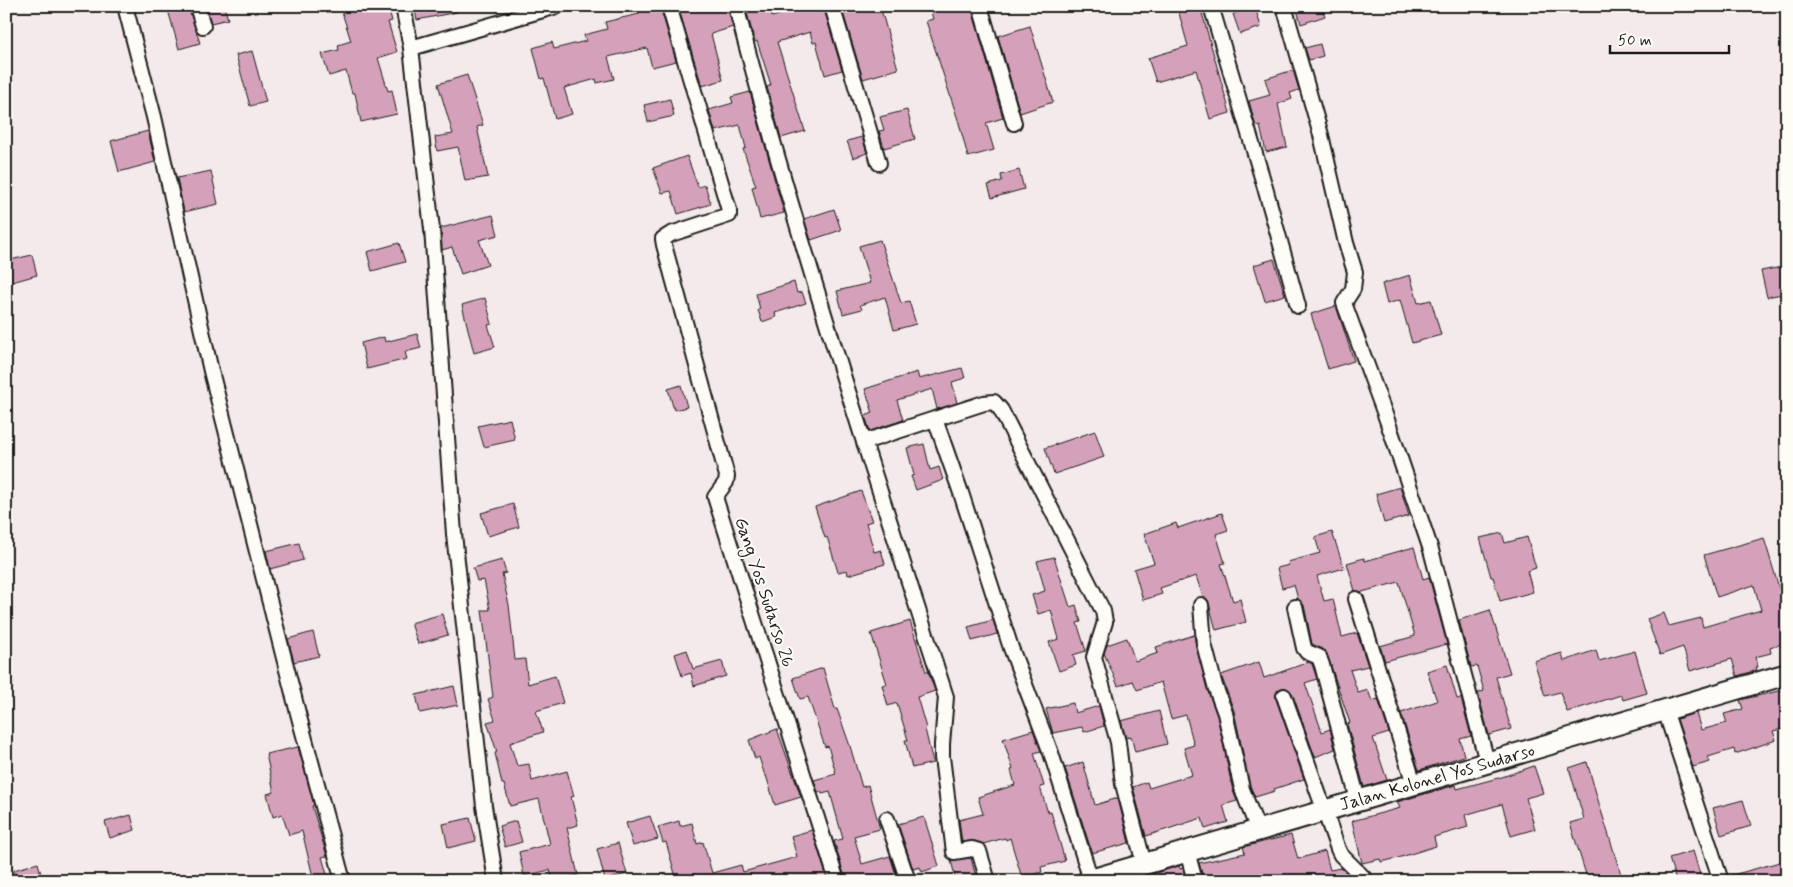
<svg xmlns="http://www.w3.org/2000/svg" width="1793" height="887" viewBox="0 0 1793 887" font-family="Mynerve,sans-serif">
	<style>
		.building { fill: #d5a1ba; stroke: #1c1c1c }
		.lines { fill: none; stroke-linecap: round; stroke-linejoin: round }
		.street-casing { stroke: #1c1c1c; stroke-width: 18 }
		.secondary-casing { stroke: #1c1c1c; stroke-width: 24 }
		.street { stroke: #fdfcf7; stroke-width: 14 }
		.secondary { stroke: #fdfcf7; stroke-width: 20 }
		.labels { text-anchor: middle; stroke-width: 4; stroke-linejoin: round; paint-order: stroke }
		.street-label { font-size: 18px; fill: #1c1c1c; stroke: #fdfcf7 }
	</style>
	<rect width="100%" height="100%" fill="#f5eaeb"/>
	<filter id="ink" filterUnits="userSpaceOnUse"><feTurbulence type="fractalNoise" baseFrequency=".02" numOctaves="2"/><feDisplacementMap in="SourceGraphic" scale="10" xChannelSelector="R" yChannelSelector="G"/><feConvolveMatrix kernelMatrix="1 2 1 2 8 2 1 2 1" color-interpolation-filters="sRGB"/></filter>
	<g filter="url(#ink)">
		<!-- building -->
		<g class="building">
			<path d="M182 6H188L200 43 179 49 168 10Z"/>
			<path d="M206 6H224L228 19 211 23Z"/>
			<path d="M340 6H388L392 21 388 22 397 52 378 58 388 91 392 90 397 114 361 122 355 93H352L346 71 329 76 322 54 339 50 338 45 351 41Z"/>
			<path d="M414 6H456L457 12 417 20Z"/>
			<path d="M637 6H660L676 61 652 67 647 48 608 57 614 79 597 83 596 79 564 88 572 114 555 119 544 78 541 79 533 48 552 42 554 49 586 41 584 35 607 29 605 22 639 14Z"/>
			<path d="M678 6H727L733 27 711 34 723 80 702 86Z"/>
			<path d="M745 6H769L772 17 807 6H823L842 70 825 75 816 42 813 43 810 32 777 42 805 131 781 138 767 87 771 85 757 41 755 42Z"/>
			<path d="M841 6H880L898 69 863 79Z"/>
			<path d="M929 6H971L1003 118 986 123 994 150 968 157 959 123 926 21 933 19Z"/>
			<path d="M1177 6H1200L1230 113 1210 119 1196 70 1156 82 1148 58 1188 46Z"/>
			<path d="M1296 6H1321L1325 16 1301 24Z"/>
			<path d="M1255 7 1261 27 1240 34 1233 14Z"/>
			<path d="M1030 26 1053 102 1020 113 998 36Z"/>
			<path d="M1320 44 1323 56 1309 60 1305 48Z"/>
			<path d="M252 51 266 102 250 106 236 55Z"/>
			<path d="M1293 70 1299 90 1290 93 1292 99 1278 104 1287 147 1266 152 1260 126 1256 127 1249 101 1270 95 1265 79Z"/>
			<path d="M467 75 483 125 477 127 488 177 465 181 458 147 437 151 435 137 453 134 438 84Z"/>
			<path d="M750 92 784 213 760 219 752 187 756 186 743 149 746 148 740 125 715 131 709 110 733 103 731 97Z"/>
			<path d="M670 99 674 116 648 122 644 105Z"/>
			<path d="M907 110 915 139 884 148 879 131 884 130 880 117Z"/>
			<path d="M148 131 155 162 119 172 111 141Z"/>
			<path d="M862 137 867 153 853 158 847 141Z"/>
			<path d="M687 156 698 187 705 185 711 204 678 214 671 191 662 193 653 168Z"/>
			<path d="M1019 170 1024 189 992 198 988 185 1002 181 1001 175Z"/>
			<path d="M211 171 218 204 184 212 177 178Z"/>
			<path d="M834 209 841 230 811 240 804 219Z"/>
			<path d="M493 215 498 235 479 240 488 265 461 274 452 247 442 250 441 228Z"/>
			<path d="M880 240 901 303 909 301 916 324 894 330 885 297 860 305 862 309 843 314 837 291 870 283 859 246Z"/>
			<path d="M399 243 405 262 372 271 367 252Z"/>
			<path d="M32 255 37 275 12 282 6 261Z"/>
			<path d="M1274 259 1285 295 1265 301 1254 265Z"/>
			<path d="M1787 266V293L1767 297 1761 271Z"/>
			<path d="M1410 275 1418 303 1431 300 1441 335 1412 343 1400 300 1387 304 1382 284Z"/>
			<path d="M794 282 797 293 802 292 806 303 775 313 776 317 762 322 758 310 760 309 756 294Z"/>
			<path d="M485 298 492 324 488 325 495 347 474 353 462 305Z"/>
			<path d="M1336 306 1354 361 1328 369 1311 314Z"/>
			<path d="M417 334 421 348 405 352 407 359 367 369 361 343 384 337 385 342Z"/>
			<path d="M962 368 965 378 952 382 957 403 937 409 932 389 897 400 903 420 870 431 865 416 873 413 865 389 917 372 919 379Z"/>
			<path d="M681 385 687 407 674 410 668 389Z"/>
			<path d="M510 419 515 440 484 447 478 426Z"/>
			<path d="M1095 431 1104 457 1054 474 1045 448Z"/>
			<path d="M924 444 930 470 939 467 943 480 916 490 911 476 914 475 907 448Z"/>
			<path d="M1400 487 1409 516 1384 523 1376 494Z"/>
			<path d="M861 491 872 521 866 523 874 552 881 550 885 564 848 575 847 570 838 572 827 537 825 538 815 507Z"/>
			<path d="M513 504 519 527 488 536 481 513Z"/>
			<path d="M1222 513 1228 530 1216 534 1225 563 1221 564 1233 601 1240 599 1246 622 1216 630 1208 600 1203 597 1196 576 1160 588 1162 594 1143 600 1134 569 1154 563 1144 534 1176 523 1178 528Z"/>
			<path d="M1332 532 1344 568 1317 576 1324 601 1333 599 1342 637 1357 633 1368 666 1350 670 1358 693 1368 690 1372 701 1378 699 1389 733 1373 738 1387 780 1364 787 1347 724 1350 723 1327 654 1323 649 1312 644 1304 605 1298 599 1294 585 1282 588 1277 568 1289 565 1288 562 1320 553 1315 537Z"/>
			<path d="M1502 533 1505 543 1527 537 1536 568 1527 571 1533 592 1500 601 1493 577H1491L1480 538Z"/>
			<path d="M1764 538 1782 598 1784 597 1787 607V642L1770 648 1771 653 1755 657 1758 667H1756L1757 670 1737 676 1732 659 1690 671 1683 647 1660 655 1647 619 1664 613 1669 626 1701 618 1703 627 1761 610 1754 585 1717 597 1704 555Z"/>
			<path d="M299 543 303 560 270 569 266 551Z"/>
			<path d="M1414 547 1423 579 1429 577 1447 644 1385 661 1380 646 1415 636 1399 582 1362 592 1355 591 1347 563 1364 558 1365 561Z"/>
			<path d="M1054 557 1070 607 1076 605 1081 622 1077 623 1086 651 1073 655 1076 665 1059 671 1049 642 1059 639 1051 610 1038 614 1032 595 1045 591 1037 561Z"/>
			<path d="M502 560 506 573 502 574 509 605 515 660 525 659 528 684 555 676 563 703 536 711 543 732 510 743 517 766 529 764 532 781 567 771 574 796 571 797 578 825 567 828 578 875 553 881 550 870 524 876 519 852 550 844 539 799 510 806 504 784H502L495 753 497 752 487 722 495 720 488 699 493 697 482 610H490L484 580 477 581 473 568Z"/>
			<path d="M1490 610 1510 673 1496 677 1511 729 1489 735 1478 693 1484 691 1477 666 1471 667 1459 620Z"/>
			<path d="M442 614 448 635 418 644 411 623Z"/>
			<path d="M993 620 997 634 972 641 968 627Z"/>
			<path d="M910 621 926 672 928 671 935 691 917 697 926 728 925 729 933 763 912 768 905 740H908L897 703 888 706 882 685 887 684 871 633Z"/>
			<path d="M313 632 319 656 294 662 288 639Z"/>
			<path d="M1194 635 1196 646 1207 688 1217 715 1233 791 1237 801 1223 805 1228 822 1205 829 1202 818 1146 836 1133 787 1147 782 1149 788 1192 775 1184 748 1194 745 1186 715 1171 719 1161 682 1137 690 1133 681 1118 686 1104 653 1107 645 1127 638 1135 661 1158 653 1156 647Z"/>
			<path d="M687 650 693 669 722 661 726 676 694 686 691 673 682 676 675 654Z"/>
			<path d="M1596 650 1599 661 1635 651 1647 693 1623 700 1621 695 1567 712 1560 692 1545 696 1534 661 1562 653 1564 661Z"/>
			<path d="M1259 662 1264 678 1309 662 1312 664 1317 679 1305 683 1322 732 1330 729 1335 749 1315 757 1292 693 1286 688H1281L1276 694V699L1304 779 1274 789 1275 791 1255 797 1250 786 1234 711 1221 675Z"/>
			<path d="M1447 665 1457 699 1461 698 1471 736 1460 739 1464 756 1419 770 1401 713 1437 701 1427 671Z"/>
			<path d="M823 668 835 709H837L850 746 862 787 868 785 880 829 854 836 862 864 890 856 898 881H846L834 841 843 839 830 792 822 794 821 791 818 792 814 780 836 774 828 746 825 747 808 697 800 699 793 678Z"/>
			<path d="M454 686 458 705 420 713 416 695Z"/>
			<path d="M1787 689V728L1773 731 1776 740 1735 754 1734 749 1708 757 1710 762 1693 767 1677 719 1696 713 1701 730 1727 723 1724 714 1743 709 1740 700Z"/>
			<path d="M1073 703 1075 713 1099 706 1104 726 1084 732 1082 727 1053 733 1046 709Z"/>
			<path d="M1159 711 1167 744 1135 752 1131 736 1126 738 1121 721Z"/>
			<path d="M777 729 801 797 775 805 766 775 765 776 759 757 755 759 749 740Z"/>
			<path d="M1033 730 1041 751 1034 753 1044 786 1040 787 1048 813 1051 812 1065 861 1041 867 1042 872 1022 878 1010 838 1006 840 1005 838 983 844 974 841 962 842 959 820 983 814 978 797 1015 785 1011 770 1013 769 1003 739Z"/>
			<path d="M298 747 314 805 312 806 327 856 322 857 329 881H314L302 831 289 835 282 814 273 817 267 794 274 792 266 754Z"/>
			<path d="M1083 762 1095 805 1118 798 1129 843 1092 853 1065 768Z"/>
			<path d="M1587 762 1600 807 1623 881H1588L1570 823 1584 819 1569 768Z"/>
			<path d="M1534 766 1543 793 1526 798 1535 829 1511 836 1502 804 1465 815 1468 827 1434 837 1436 846 1398 858 1381 862 1380 859 1362 863 1352 821 1400 808 1397 802 1456 785 1457 789 1502 777Z"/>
			<path d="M1743 800 1751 826 1721 835 1713 808Z"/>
			<path d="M131 815 135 830 110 838 105 822Z"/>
			<path d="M650 816 658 839 633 846 626 823Z"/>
			<path d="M924 817 939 866 922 872 920 867 913 869 898 824Z"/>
			<path d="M470 818 476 841 448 848 443 824Z"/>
			<path d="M516 821 522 842 505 847 499 826Z"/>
			<path d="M679 821 680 826 692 823 697 844 703 842 712 873 741 865 743 872 797 857 791 836 812 830 828 881H677L666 842 663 843 658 827Z"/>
			<path d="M1291 835 1298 859 1325 851 1330 870 1341 868 1348 874 1349 881H1204L1199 863 1245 853 1243 847Z"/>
			<path d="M618 843 627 874 605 880 597 849Z"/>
			<path d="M1693 851 1702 881H1676L1669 858Z"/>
			<path d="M971 858 977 881H956L951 860Z"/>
			<path d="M1787 860V881H1730L1729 876Z"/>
			<path d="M38 863 43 881H17L14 870Z"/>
			<path d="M1179 866 1180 869 1183 868 1186 881H1140L1139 878Z"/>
		</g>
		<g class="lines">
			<defs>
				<g id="street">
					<path d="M125 6 154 117 211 371 299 717 343 881"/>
					<path d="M197 6 203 26"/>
					<path d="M403 6 411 48 432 229 454 534 484 806 496 881"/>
					<path d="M669 6 729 210V215L671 234 663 239 664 245 727 476 726 482 715 497 837 881"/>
					<path d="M736 6C774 153 818 297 864 442L984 403 994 402 1001 410 1103 611 1105 622 1094 657 1118 742 1123 784 1144 864"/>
					<path d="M832 6 879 163"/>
					<path d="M980 6 1014 123"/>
					<path d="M1211 6 1264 184 1298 306"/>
					<path d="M1284 6 1321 135 1346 243 1355 272 1353 289 1344 303 1387 420 1431 550 1487 762"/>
					<path d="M411 48 557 6"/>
					<path d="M935 419 961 493 1011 648 1051 753 1091 880"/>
					<path d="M864 442 946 697 942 744V757L954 852 972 849 979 851 988 881"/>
					<path d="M1356 599 1414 784"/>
					<path d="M1201 605 1204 644 1215 686 1225 713 1242 789 1258 830"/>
					<path d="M1295 607 1304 648 1307 652 1319 657 1322 665 1358 800"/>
					<path d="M1284 696 1338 849 1341 855 1367 881"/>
					<path d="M1665 710 1721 881"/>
					<path d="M887 819 908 881"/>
					<path d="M1187 851 1195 881"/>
				</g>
				<path id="secondary" d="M1087 881 1787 674"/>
			</defs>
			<!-- street casing -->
			<use href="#street" class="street-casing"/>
			<!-- secondary casing -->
			<use href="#secondary" class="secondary-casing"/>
			<!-- street -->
			<use href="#street" class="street"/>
			<!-- secondary -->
			<use href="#secondary" class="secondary"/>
		</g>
	</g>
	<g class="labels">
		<!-- street labels -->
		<g class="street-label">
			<text transform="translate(765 592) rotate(72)" y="6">Gang Yos Sudarso 26</text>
			<text transform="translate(1437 777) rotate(-16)" y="6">Jalan Kolonel Yos Sudarso</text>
		</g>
	</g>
	<!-- margin -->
	<rect width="1793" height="887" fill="none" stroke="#fdfcf7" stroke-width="25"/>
	<rect x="12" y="12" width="1768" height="862" fill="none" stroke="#1c1c1c" stroke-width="2" filter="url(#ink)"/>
	<!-- scale -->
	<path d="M1610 45v8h119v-8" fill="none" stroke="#1c1c1c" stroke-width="2.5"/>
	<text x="1618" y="45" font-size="15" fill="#1c1c1c" stroke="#fdfcf7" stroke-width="4" paint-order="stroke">50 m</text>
</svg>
